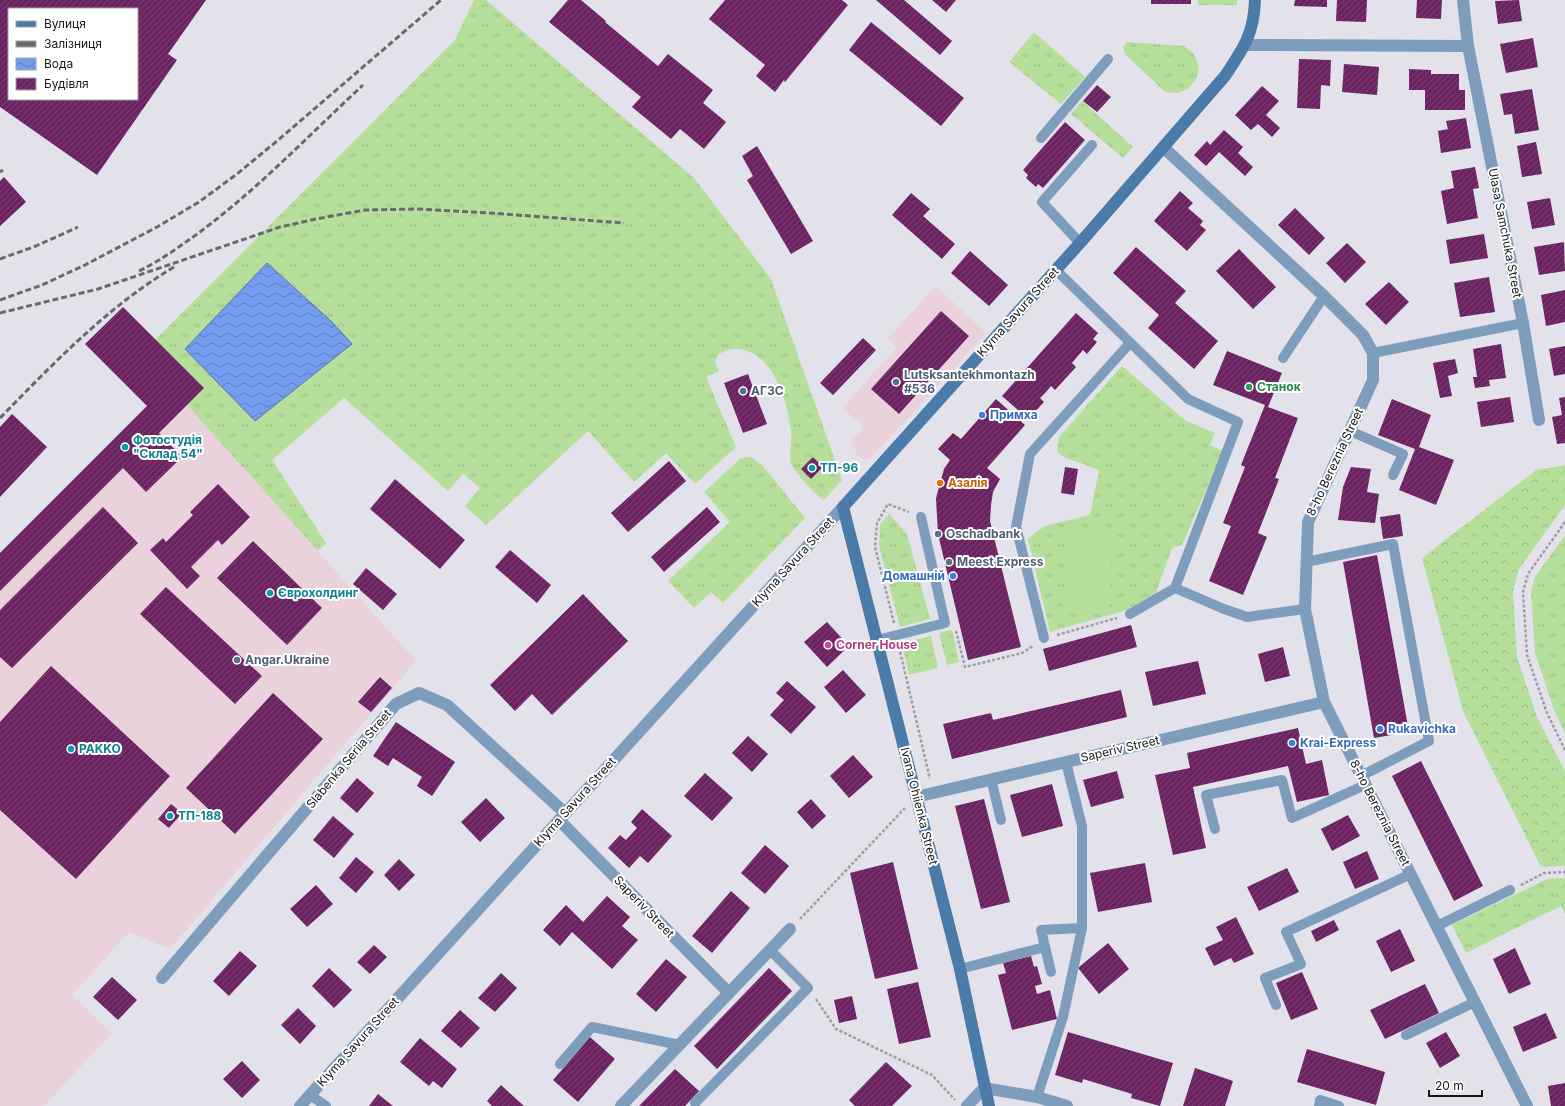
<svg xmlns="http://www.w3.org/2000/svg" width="1565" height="1106" viewBox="0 0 1565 1106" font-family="Inter,sans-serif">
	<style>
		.commercial { fill: #e9d2dc }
		.grass { fill: url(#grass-tufts) }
		.forest { fill: url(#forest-crowns) }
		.pitch { fill: #b5df9b }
		.water { fill: url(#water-waves); stroke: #5874ae }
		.building { fill: url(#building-hatch); fill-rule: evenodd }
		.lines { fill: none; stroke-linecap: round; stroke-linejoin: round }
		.path { stroke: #9e9da3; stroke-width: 2.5; stroke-dasharray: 3 2; stroke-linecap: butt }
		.lane { stroke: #7e9dbd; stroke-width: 10 }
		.street { stroke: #7e9dbd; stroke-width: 12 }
		.secondary { stroke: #4b7ba8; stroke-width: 12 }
		.rail { stroke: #6a696e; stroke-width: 3; stroke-dasharray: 6 3; stroke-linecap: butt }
		.service-dot { fill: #5c6f8a; stroke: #fff; stroke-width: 1.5 }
		.leisure-dot { fill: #2e9e5b; stroke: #fff; stroke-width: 1.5 }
		.shop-dot { fill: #3f7fe0; stroke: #fff; stroke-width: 1.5 }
		.culture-dot { fill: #0f9aa8; stroke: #fff; stroke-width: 1.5 }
		.food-dot { fill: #e8710a; stroke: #fff; stroke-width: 1.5 }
		.hotel-dot { fill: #d1479c; stroke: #fff; stroke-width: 1.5 }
		.labels { text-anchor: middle; stroke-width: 4; stroke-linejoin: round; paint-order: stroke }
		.street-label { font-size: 12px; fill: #171619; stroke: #fff }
		.service-label { font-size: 12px; font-weight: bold; fill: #4e5e75; stroke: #fff; text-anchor: start }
		.leisure-label { font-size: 12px; font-weight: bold; fill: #27864d; stroke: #fff; text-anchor: start }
		.shop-label { font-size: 12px; font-weight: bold; fill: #366cbe; stroke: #fff; text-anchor: start }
		.culture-label { font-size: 12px; font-weight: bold; fill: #0d838f; stroke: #fff; text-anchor: start }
		.food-label { font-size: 12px; font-weight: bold; fill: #c56008; stroke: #fff; text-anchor: start }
		.hotel-label { font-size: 12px; font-weight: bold; fill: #b23c85; stroke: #fff; text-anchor: start }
	</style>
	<defs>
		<pattern id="grass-tufts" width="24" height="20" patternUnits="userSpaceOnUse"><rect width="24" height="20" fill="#b5df9b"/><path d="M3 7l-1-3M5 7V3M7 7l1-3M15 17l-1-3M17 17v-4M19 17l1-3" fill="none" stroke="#9bbf85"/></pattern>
		<pattern id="forest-crowns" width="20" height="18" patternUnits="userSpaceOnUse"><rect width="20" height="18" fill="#b5df9b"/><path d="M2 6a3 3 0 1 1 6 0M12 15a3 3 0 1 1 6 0" fill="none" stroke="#9bbf85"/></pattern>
		<pattern id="water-waves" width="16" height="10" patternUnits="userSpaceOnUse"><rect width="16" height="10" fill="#749cee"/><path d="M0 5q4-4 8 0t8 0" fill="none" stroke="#5e7ec0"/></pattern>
		<pattern id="building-hatch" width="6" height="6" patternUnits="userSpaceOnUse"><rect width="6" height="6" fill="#6c2361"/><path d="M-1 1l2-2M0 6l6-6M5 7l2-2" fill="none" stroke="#7b4173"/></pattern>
	</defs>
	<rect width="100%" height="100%" fill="#e3e2ea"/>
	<!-- commercial -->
	<g class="commercial">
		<path d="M936 286 986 333 873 456 866 460 858 456 851 442 864 427 842 408 897 347 888 338Z"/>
		<path d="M187 405 416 661 170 949 129 932 72 995 112 1033 44 1106H0V591Z"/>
	</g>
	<!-- grass -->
	<g class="grass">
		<path d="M474 0H486L694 178 771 279 842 480 824 500C817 497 794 471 791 464 789 458 792 439 791 431 787 400 772 347 733 349 728 349 723 352 719 354L715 361 719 371 706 377 736 447 695 484 666 453 634 482 588 431 486 525 465 506 480 488 463 474 448 491 344 398 272 460 326 543 318 551 187 405 203 388 155 340 455 40Z"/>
		<rect x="1198" y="0" width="39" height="5"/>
		<path d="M1034 32 1085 77 1061 104 1009 62Z"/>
		<path d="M1127 42 1184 46 1194 54 1199 66 1197 78 1189 88 1178 93 1165 92 1125 54 1123 47Z"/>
		<path d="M1082 101 1133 147 1123 158 1071 114Z"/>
		<path d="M1122 366 1186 421 1215 433 1210 445 1223 451 1182 545 1172 548 1155 595 1127 610 1050 632 1028 539 1044 526 1090 515 1099 470 1064 457 1057 452 1059 437Z"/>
		<path d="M751 457 763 466 805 518 723 603 711 592 694 608 668 581 730 522 704 492 741 458Z"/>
		<path d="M889 514 907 534 930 619 900 627 879 545 880 525Z"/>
		<path d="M1565 535V733L1554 710 1535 653 1531 592 1535 577Z"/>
		<path d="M952 630 959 662 947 665 939 633Z"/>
		<path d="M931 636 938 668 909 675 902 643Z"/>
		<path d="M1547 879 1561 906 1466 953 1452 925Z"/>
	</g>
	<!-- forest -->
	<g class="forest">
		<path d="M1565 465V505L1519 569 1513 591 1517 657 1537 717 1565 771V866L1541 867 1463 711 1422 558 1536 470Z"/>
		<path d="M1565 878V914L1547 879Z"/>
	</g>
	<!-- pitch -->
	<path class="pitch" d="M1067 527 1113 530 1109 609 1063 606Z"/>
	<!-- water -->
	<path class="water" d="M267 263 332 322 352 344 255 421 185 349Z"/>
	<!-- building -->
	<g class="building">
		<path d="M0 0H206L168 54 177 60 97 175 0 107ZM9 9H137V99H9Z"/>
		<path d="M568 0H581L606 21 605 22 658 66 668 54 713 90 703 103 726 122 704 149 680 129 671 139 632 107 641 97 549 22Z"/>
		<path d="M725 0H842L848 5 785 82 784 80 775 92 756 76 765 65 709 19Z"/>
		<path d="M876 0H904L952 41 940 55Z"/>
		<path d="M932 0H956L946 12Z"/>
		<rect x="1151" y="0" width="40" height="4"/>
		<path d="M1295 0H1327V7L1294 6Z"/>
		<path d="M1337 0H1367L1366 22 1336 21Z"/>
		<path d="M1417 0H1442L1441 19 1416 18Z"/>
		<path d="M1519 0 1522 21 1498 24 1495 1Z"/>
		<path d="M871 22 964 98 941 126 849 50Z"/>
		<path d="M1533 38 1538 67 1506 73 1500 44Z"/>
		<path d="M1299 59 1331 60 1330 86 1321 85 1320 109 1297 108Z"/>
		<path d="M1344 64 1379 67 1377 95 1342 92Z"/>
		<path d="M1409 69 1431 70V74H1459V90H1465V110H1425V90H1409Z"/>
		<path d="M1097 85 1111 97 1097 112 1083 101Z"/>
		<path d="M1262 86 1279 101 1266 115 1280 128 1272 137 1258 124 1251 130 1235 115Z"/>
		<path d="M1532 89 1539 130 1515 134 1512 114 1504 115 1500 94Z"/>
		<path d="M1466 118 1471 148 1441 153 1438 131 1448 129 1446 121Z"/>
		<path d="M1065 122 1085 140 1043 188 1038 184 1036 187 1026 178 1028 175 1023 170Z"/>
		<path d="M1224 130 1243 147 1238 153 1253 167 1245 176 1219 152 1206 166 1194 155 1207 141 1210 145Z"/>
		<path d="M1536 142 1542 174 1522 177 1517 146Z"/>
		<path d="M757 146 813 241 791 254 747 180 753 176 742 156Z"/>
		<path d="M1475 167 1479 188 1473 189 1478 218 1447 224 1441 191 1454 188 1451 171Z"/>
		<path d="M4 177 26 202 0 226V181Z"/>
		<path d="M1180 191 1193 203 1188 208 1203 221 1200 225 1206 230 1187 251 1154 221Z"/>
		<path d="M911 193 930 209 923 216 955 244 942 259 892 215Z"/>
		<path d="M1550 198 1555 225 1532 229 1527 202Z"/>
		<path d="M1295 208 1325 238 1309 255 1278 225Z"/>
		<path d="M1484 234 1488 258 1450 264 1446 240Z"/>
		<path d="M1564 242 1565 271 1539 275 1534 247Z"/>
		<path d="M1347 243 1366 262 1345 283 1326 263Z"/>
		<path d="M1136 247 1186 291 1175 303 1218 341 1194 369 1148 328 1159 315 1113 273Z"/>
		<path d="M1239 249 1276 287 1253 309 1216 271Z"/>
		<path d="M970 251 1008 285 989 306 951 273Z"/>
		<path d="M1489 277 1495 312 1460 317 1454 283Z"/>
		<path d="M1389 282 1409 302 1386 325 1365 304Z"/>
		<path d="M1565 290V322L1546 326 1541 295Z"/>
		<path d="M123 307 204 388 159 433 182 457 146 492 123 468 0 591V553L147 406 85 344Z"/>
		<path d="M941 311 969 336 899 414 871 389Z"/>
		<path d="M1076 313 1098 333 1093 339 1097 342 1087 354 1083 350 1072 363 1076 367 1055 390 1051 386 1046 392 1040 398 1044 402 1034 413 1031 410 1025 416 1002 396Z"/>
		<path d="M863 338 876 350 833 395 820 383Z"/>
		<path d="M1501 344 1506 378 1489 380 1490 386 1475 388 1473 377H1477L1473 349Z"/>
		<path d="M1565 346V374L1554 376 1549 349Z"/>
		<path d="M1227 351 1282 373 1268 407 1298 418 1275 478 1279 479 1258 533 1267 537 1243 595 1209 581 1231 526 1223 523 1245 467 1241 465 1265 405 1213 385Z"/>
		<path d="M1455 359 1458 373 1448 376 1452 396 1440 398 1433 363Z"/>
		<path d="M748 374 767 424 743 433 724 383Z"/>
		<path d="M1510 397 1514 422 1481 427 1477 402Z"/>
		<path d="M1565 397V443L1557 444 1552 417 1562 415 1559 398Z"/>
		<path d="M996 399 1025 425 987 468 1000 479 993 492 991 505 990 521 1021 647 968 660 938 534 936 498 944 469 950 460 938 449 953 433 961 439Z"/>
		<path d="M1392 399 1431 415 1419 447 1454 460 1436 505 1399 490 1415 449 1378 435Z"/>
		<path d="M12 414 47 447 0 497V427Z"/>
		<path d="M813 457 823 467 811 479 801 469Z"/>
		<path d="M669 461 686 481 628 532 611 513Z"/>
		<path d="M1065 467 1078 469 1074 495 1061 493Z"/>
		<path d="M1351 467 1371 469 1367 492 1379 494 1375 523 1338 520 1343 487Z"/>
		<path d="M395 479 465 540 440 569 370 509Z"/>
		<path d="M218 484 250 517 222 545 218 540 191 567 200 576 187 589 150 550 163 538 166 542 193 515 190 512Z"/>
		<path d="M103 507 138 543 12 668 0 657V610Z"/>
		<path d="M707 507 720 522 664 572 651 557Z"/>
		<path d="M1400 514 1403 536 1383 539 1380 517Z"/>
		<path d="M253 541 322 608 287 645 217 578Z"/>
		<path d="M510 550 551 585 537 603 495 567Z"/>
		<path d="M1377 555 1409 732 1374 738 1343 562Z"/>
		<path d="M366 568 397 594 383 610 353 584Z"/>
		<path d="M166 587 262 676 235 704 140 614Z"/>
		<path d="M583 594 628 641 552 715 532 694 515 711 490 685Z"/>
		<path d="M827 622 849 646 827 667 804 642Z"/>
		<path d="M1131 625 1137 647 1049 671 1043 649Z"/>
		<path d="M1283 647 1290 676 1265 682 1258 654Z"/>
		<path d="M1198 661 1206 694 1153 706 1145 672Z"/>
		<path d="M51 666 170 776 76 879 0 810V722Z"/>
		<path d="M843 670 866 695 846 713 824 687Z"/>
		<path d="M380 677 392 688 371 712 358 702Z"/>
		<path d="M787 681 816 707 791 734 770 715 784 700 776 693Z"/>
		<path d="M1121 690 1127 717 952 759 943 724 991 713 993 720Z"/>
		<path d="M273 693 323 739 235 834 186 788Z"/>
		<path d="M396 722 455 762 432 796 417 786 422 777 393 758 388 766 373 756Z"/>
		<path d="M1298 728 1306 764 1322 760 1329 795 1297 802 1288 766 1193 787 1206 848 1173 855 1155 775 1190 768 1187 753Z"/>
		<path d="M748 736 768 754 752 772 732 753Z"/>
		<path d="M853 755 873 777 849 798 830 776Z"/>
		<path d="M1421 761 1483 886 1454 901 1392 776Z"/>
		<path d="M1117 771 1124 798 1091 807 1083 780Z"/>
		<path d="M705 773 733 798 712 821 684 796Z"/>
		<path d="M357 778 374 793 357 813 340 798Z"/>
		<path d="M1052 784 1063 826 1022 837 1010 795Z"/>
		<path d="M486 798 505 818 480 842 461 822Z"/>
		<path d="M811 799 826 816 812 829 797 812Z"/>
		<path d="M984 799 1010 902 981 909 955 806Z"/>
		<path d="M171 804 182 813 169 828 158 819Z"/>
		<path d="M642 809 672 836 648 863 640 856 629 868 608 848 620 835 626 840 637 828 631 822Z"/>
		<path d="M1348 815 1360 836 1332 851 1321 829Z"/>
		<path d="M333 816 354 834 334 858 313 840Z"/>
		<path d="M765 845 789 866 765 894 741 873Z"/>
		<path d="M1367 851 1379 879 1355 889 1343 862Z"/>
		<path d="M356 857 374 872 356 893 339 878Z"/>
		<path d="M399 859 415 875 399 891 384 875Z"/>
		<path d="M893 862 918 969 875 979 850 873Z"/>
		<path d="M1145 863 1152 902 1098 912 1090 873Z"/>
		<path d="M1287 868 1299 892 1259 911 1247 887Z"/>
		<path d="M316 885 333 904 307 927 290 909Z"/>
		<path d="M731 891 750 908 712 953 692 936Z"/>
		<path d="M607 896 630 917 622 926 638 940 612 969 572 932 560 946 543 930 566 905 583 922Z"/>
		<path d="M1236 917 1254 954 1234 963 1231 958 1214 966 1205 948 1223 940 1216 927Z"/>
		<path d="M1334 920 1339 930 1316 942 1311 931Z"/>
		<path d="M1400 929 1415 961 1391 972 1376 941Z"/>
		<path d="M1108 943 1129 969 1099 994 1078 968Z"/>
		<path d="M374 945 387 957 370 974 357 962Z"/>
		<path d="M1515 948 1531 984 1509 994 1493 959Z"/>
		<path d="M240 951 257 966 229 996 213 981Z"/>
		<path d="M1031 956 1034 967 1037 966 1042 984 1035 986 1037 994 1050 990 1057 1019 1012 1030 998 975 1006 973 1003 963Z"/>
		<path d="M666 959 687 977 656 1012 636 994Z"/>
		<path d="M329 968 352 990 334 1008 312 986Z"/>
		<path d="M769 968 792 991 717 1069 694 1046Z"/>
		<path d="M1302 972 1318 1009 1291 1020 1276 983Z"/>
		<path d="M501 973 517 988 495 1012 478 998Z"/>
		<path d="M112 977 137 1000 118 1020 93 997Z"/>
		<path d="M918 982 931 1037 899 1044 887 989Z"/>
		<path d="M1425 984 1439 1013 1385 1039 1370 1010Z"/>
		<path d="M852 996 857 1019 839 1023 834 1000Z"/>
		<path d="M298 1008 316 1026 300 1044 281 1025Z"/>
		<path d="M460 1010 480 1028 461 1048 441 1031Z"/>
		<path d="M1546 1013 1557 1038 1523 1052 1513 1027Z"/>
		<path d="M1068 1032 1173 1063 1160 1106 1131 1098 1132 1094 1083 1079 1082 1083 1055 1075Z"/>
		<path d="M1446 1032 1460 1056 1440 1068 1426 1043Z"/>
		<path d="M590 1037 615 1059 578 1102 553 1080Z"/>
		<path d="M420 1038 457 1069 442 1088 433 1081 429 1086 400 1062Z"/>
		<path d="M1307 1049 1385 1072 1376 1105 1297 1082Z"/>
		<path d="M242 1061 260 1080 242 1098 223 1079Z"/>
		<path d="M886 1062 912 1086 892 1106H855L849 1100Z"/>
		<path d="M1195 1068 1233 1081 1225 1106H1183Z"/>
		<path d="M675 1069 699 1091 685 1106H639Z"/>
		<path d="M1565 1083V1106H1551L1548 1086Z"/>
		<path d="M501 1085 524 1106H492L487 1101Z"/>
		<path d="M378 1094 393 1106H369Z"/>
	</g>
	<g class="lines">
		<!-- path -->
		<g class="path">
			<path d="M1565 522 1528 574 1523 592 1527 655 1547 713 1565 750"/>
			<path d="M894 623 875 547 877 523 888 504 909 512"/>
			<path d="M956 631 965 667 1022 653 1033 646"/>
			<path d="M1057 635 1117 618"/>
			<path d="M899 647 930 779"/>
			<path d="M1521 885 1544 873 1565 872"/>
			<path d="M800 919 905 808"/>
			<path d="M816 999 836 1029 932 1075 955 1100"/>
		</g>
		<!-- lane -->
		<g class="lane">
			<path d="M1041 138 1108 59"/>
			<path d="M1080 243 1042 202 1092 145"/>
			<path d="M1056 270 1188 399 1238 422 1175 588 1224 609 1247 617 1305 609"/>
			<path d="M1373 353 1523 323"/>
			<path d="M1283 358 1324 296"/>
			<path d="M1350 431 1403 454 1393 475"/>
			<path d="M1306 562 1393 544 1429 741 1361 776"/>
			<path d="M1130 614 1175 588"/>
			<path d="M1044 638 1016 527 1030 454 1130 343"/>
			<path d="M877 640 945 623 921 517"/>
			<path d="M991 779 1001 820"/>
			<path d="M1215 829 1206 795 1282 780 1292 818 1365 785"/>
			<path d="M1437 926 1510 890"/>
			<path d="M960 969 1045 947"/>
			<path d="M1051 972 1041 930 1082 928"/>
			<path d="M1276 1005 1265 978 1301 964 1286 932 1411 874"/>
			<path d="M1406 1035 1475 1002"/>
			<path d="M560 1064 592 1027 680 1045"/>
			<path d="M310 1095 326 1106"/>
			<path d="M1037 1097 1063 1017 1082 928V826L1066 762"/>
			<path d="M695 1103 808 988 770 950"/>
			<path d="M1319 1106 1320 1100 1339 1106"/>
		</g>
		<!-- street -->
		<g class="street">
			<path d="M1463 0 1468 46"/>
			<path d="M1245 45 1468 46 1523 323 1539 420"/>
			<path d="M1164 148 1324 296 1363 335 1373 353V380L1308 522 1305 609 1324 702 1527 1106"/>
			<path d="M916 797 1324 702"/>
			<path d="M559 820 729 993"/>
			<path d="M162 978 396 704 419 693 447 705 565 813"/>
			<path d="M300 1106 843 507"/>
			<path d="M621 1106 790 929"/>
			<path d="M967 1106 984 1088 1037 1097 1067 1106"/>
		</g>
		<!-- secondary -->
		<path class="secondary" d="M989 1106 960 969 843 507 1080 243 1225 76C1243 49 1254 34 1255 0"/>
		<!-- rail -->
		<g class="rail">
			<path d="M0 172 3 170"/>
			<path d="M0 259 36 246 78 227"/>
			<path d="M139 271C158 262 176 249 193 237 254 193 307 137 363 85"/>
			<path d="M0 300 42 285 85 265 157 227 199 202 237 174 277 141 441 0"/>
			<path d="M0 313 98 289 280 227 316 219 365 210 419 209 490 213 624 223"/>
			<path d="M0 418C54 363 107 307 174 267"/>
		</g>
	</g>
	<!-- markers -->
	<g class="service-dot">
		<circle cx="896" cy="382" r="4"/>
		<circle cx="743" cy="391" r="4"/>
		<circle cx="938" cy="534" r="4"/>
		<circle cx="949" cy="562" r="4"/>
		<circle cx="237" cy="660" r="4"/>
	</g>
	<circle class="leisure-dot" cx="1249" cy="387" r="4"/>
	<g class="shop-dot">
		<circle cx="982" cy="415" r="4"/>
		<circle cx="953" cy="576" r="4"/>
		<circle cx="1380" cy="729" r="4"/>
		<circle cx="1292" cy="743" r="4"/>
	</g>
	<g class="culture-dot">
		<circle cx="125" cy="447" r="4"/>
		<circle cx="812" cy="468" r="4"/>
		<circle cx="270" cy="593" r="4"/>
		<circle cx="71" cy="749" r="4"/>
		<circle cx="170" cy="816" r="4"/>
	</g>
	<circle class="food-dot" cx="940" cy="483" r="4"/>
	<circle class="hotel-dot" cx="828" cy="645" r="4"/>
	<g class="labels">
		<!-- street labels -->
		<g class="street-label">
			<text transform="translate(1505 233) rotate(79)" y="4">Ulasa Samchuka Street</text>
			<text transform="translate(1018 312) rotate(-48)" y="4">Klyma Savura Street</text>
			<text transform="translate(1335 462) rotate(-65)" y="4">8-ho Bereznia Street</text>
			<text transform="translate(793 562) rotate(-48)" y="4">Klyma Savura Street</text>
			<text transform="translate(1120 749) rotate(-13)" y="4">Saperiv Street</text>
			<text transform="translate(349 759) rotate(-50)" y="4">Slabenka Seriia Street</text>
			<text transform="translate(575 802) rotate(-48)" y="4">Klyma Savura Street</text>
			<text transform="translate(919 806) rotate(76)" y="4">Ivana Ohiienka Street</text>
			<text transform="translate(1380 813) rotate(63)" y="4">8-ho Bereznia Street</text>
			<text transform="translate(644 907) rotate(46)" y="4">Saperiv Street</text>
			<text transform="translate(358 1042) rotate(-48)" y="4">Klyma Savura Street</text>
		</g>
		<!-- service labels -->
		<g class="service-label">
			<text x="904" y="379">Lutsksantekhmontazh<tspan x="904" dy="14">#536</tspan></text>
			<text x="751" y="395">АГЗС</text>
			<text x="946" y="538">Oschadbank</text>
			<text x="957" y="566">Meest Express</text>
			<text x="245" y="664">Angar.Ukraine</text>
		</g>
		<!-- leisure labels -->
		<g class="leisure-label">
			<text x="1257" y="391">Станок</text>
		</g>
		<!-- shop labels -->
		<g class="shop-label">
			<text x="990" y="419">Примха</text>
			<text x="945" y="580" text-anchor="end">Домашній</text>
			<text x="1388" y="733">Rukavichka</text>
			<text x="1300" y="747">Krai-Express</text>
		</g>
		<!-- culture labels -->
		<g class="culture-label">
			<text x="133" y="444">Фотостудія<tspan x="133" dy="14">"Склад 54"</tspan></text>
			<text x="820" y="472">ТП-96</text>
			<text x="278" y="597">Єврохолдинг</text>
			<text x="79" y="753">PAKKO</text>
			<text x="178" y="820">ТП-188</text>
		</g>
		<!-- food labels -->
		<g class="food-label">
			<text x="948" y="487">Азалія</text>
		</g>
		<!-- hotel labels -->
		<g class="hotel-label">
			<text x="836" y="649">Corner House</text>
		</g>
	</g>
	<!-- legend -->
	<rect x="8" y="8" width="130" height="92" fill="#ffffff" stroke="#a2a2a3"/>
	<rect x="16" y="21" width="20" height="6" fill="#4b7ba8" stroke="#a2a2a3"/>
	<text x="44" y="28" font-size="12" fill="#171619">Вулиця</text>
	<rect x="16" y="41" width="20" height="6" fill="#6a696e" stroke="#a2a2a3"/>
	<text x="44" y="48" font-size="12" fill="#171619">Залізниця</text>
	<rect x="16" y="58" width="20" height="12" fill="url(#water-waves)" stroke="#a2a2a3"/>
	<text x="44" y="68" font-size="12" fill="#171619">Вода</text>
	<rect x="16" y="78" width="20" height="12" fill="url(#building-hatch)" stroke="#a2a2a3"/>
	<text x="44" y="88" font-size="12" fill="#171619">Будівля</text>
	<!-- scale -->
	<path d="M1429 1090v6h53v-6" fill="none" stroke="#171619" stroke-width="2"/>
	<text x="1435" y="1090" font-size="12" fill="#171619" stroke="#ffffff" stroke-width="3" paint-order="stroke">20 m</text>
</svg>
